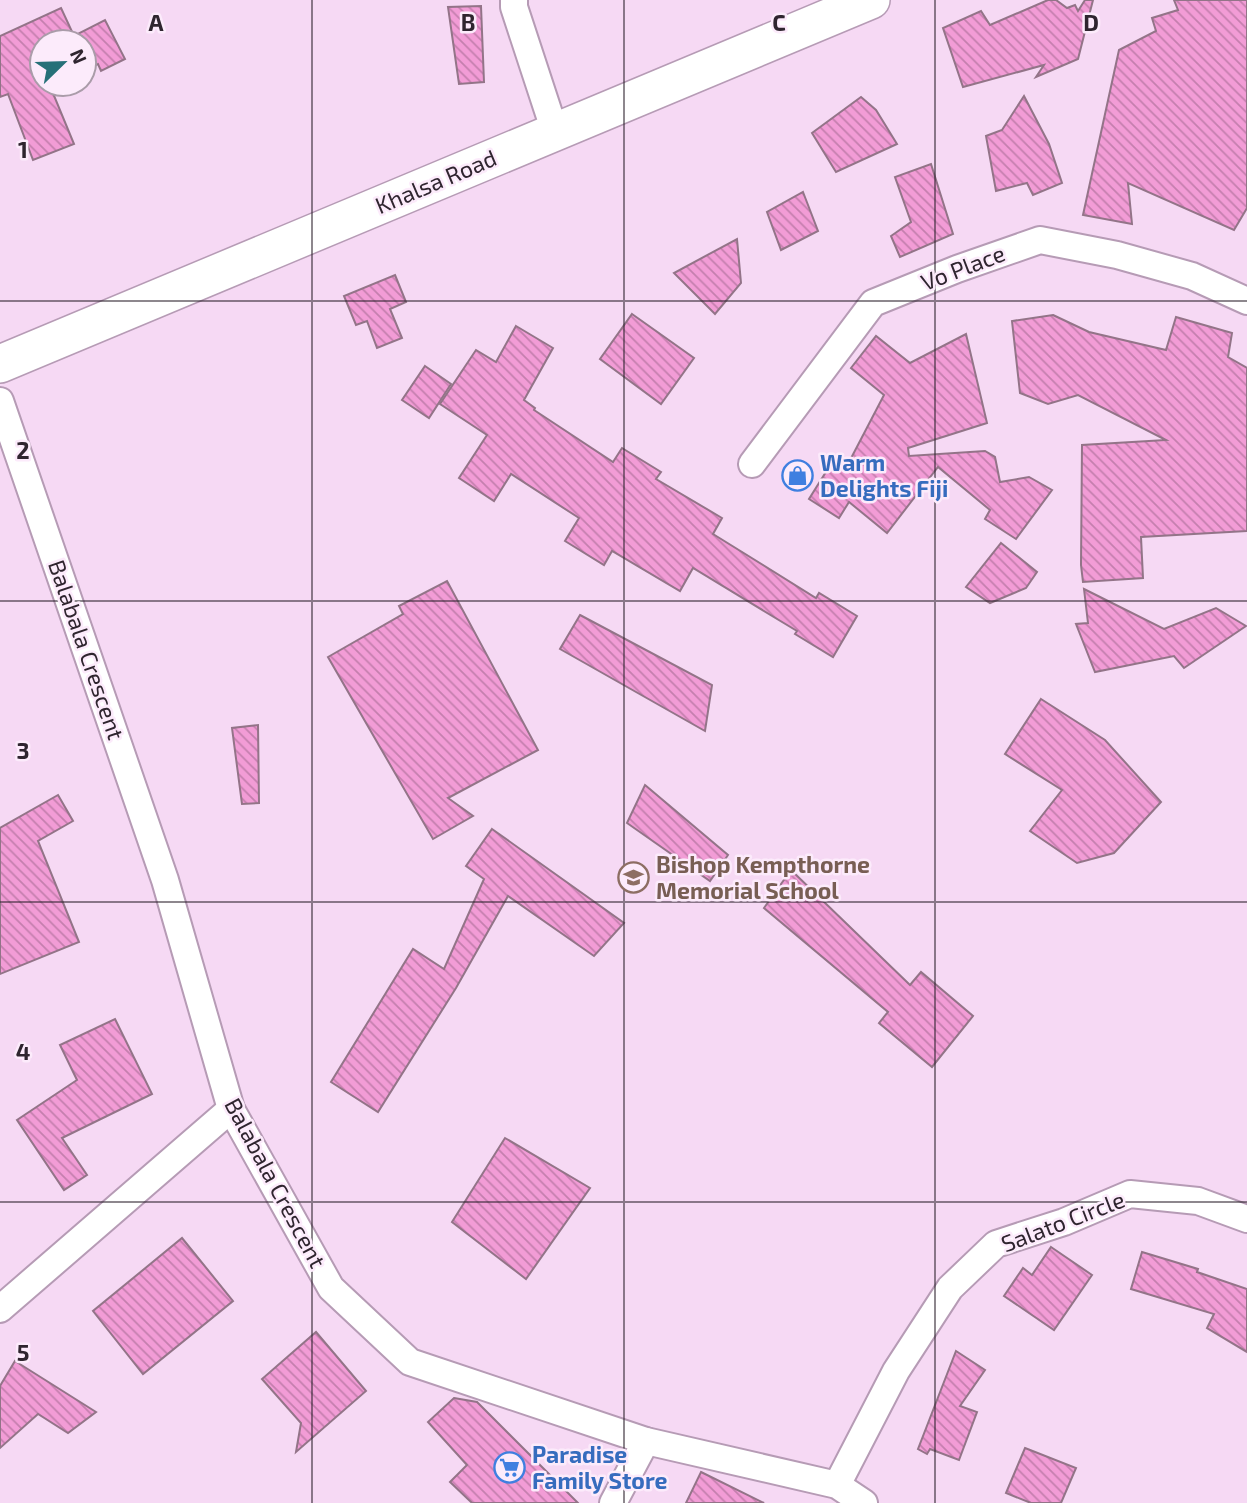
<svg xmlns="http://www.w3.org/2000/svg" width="1247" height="1503" viewBox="0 0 1247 1503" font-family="'Exo 2',sans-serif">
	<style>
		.building { fill: url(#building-back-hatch); stroke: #937488; stroke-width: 2 }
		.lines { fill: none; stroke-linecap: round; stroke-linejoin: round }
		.minor-casing { stroke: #b69bb5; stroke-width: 30 }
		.secondary-casing { stroke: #b69bb5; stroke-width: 40 }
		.minor { stroke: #fff; stroke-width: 26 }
		.secondary { stroke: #fff; stroke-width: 37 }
		.grid { fill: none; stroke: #2f252f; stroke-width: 2; stroke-opacity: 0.55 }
		.labels { text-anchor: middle; stroke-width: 5; stroke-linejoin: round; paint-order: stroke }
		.street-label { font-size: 23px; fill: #2f252f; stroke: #fcebfb }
		.shop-label { font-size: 23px; font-weight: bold; fill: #366cbe; stroke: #fcebfb; text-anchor: start }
		.education-label { font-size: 23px; font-weight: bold; fill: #785e54; stroke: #fcebfb; text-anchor: start }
		.grid-label { font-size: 23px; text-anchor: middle; font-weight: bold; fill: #2f252f; stroke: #fcebfb; stroke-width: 5; stroke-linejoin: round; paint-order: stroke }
	</style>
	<defs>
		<pattern id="building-back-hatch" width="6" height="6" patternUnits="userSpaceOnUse" patternTransform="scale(1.75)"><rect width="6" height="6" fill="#f29cd6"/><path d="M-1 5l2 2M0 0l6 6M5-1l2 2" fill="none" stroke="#c47fae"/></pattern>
	</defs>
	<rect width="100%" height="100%" fill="#f6d9f4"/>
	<!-- building -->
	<g class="building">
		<path d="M1048 0H1056L1067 8 1075 5 1078 11 1085 0H1093L1078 59 1036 77 1044 65 963 87 943 28 981 11 990 25Z"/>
		<path d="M1174 0H1247V208L1234 230 1128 183 1132 224 1083 215 1119 50 1156 31 1152 18 1178 10Z"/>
		<path d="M481 6 484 82 459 84 448 7Z"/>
		<path d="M61 8 74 36 105 20 125 59 101 71 98 64 84 70V42H42V84H54L50 86 74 144 33 160 8 94 0 97V36Z"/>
		<path d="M1024 96 1049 144 1062 183 1033 195 1027 183 996 191 986 136 1002 130Z"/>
		<path d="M861 97 876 110 897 144 836 172 812 133Z"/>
		<path d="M931 164 953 234 900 257 891 236 911 222 895 177Z"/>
		<path d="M803 192 818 231 781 250 767 212Z"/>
		<path d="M737 239 741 283 715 314 674 273Z"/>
		<path d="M395 275 406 302 390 309 402 338 377 348 367 321 356 325 344 296Z"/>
		<path d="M632 314 694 358 661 404 600 359Z"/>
		<path d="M1053 315 1089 332 1166 350 1176 317 1232 333 1228 357 1247 368V531L1141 537 1143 578 1083 582 1081 565 1082 445 1166 440 1078 395 1048 404 1020 393 1012 321Z"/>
		<path d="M516 326 553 348 524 400 535 408 534 410 613 462 622 448 661 472 656 479 722 518 713 534 816 598 819 593 857 616 833 657 795 634 797 631 693 568 680 591 612 551 604 565 565 541 579 518 511 474 494 501 459 478 487 435 440 404 476 350 496 362Z"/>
		<path d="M966 334 987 423 908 448 909 456 985 451 995 457 1000 482 1029 477 1052 490 1016 539 985 519 990 510 938 467 887 533 849 502 839 518 809 499 836 456 848 464 884 395 851 368 876 336 910 363Z"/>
		<path d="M425 366 451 384 429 418 402 400Z"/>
		<path d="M1001 543 1037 572 1026 588 990 603 966 587Z"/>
		<path d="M447 581 538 750 448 798 473 816 433 839 328 657 403 614 399 606Z"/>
		<path d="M1084 589 1164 629 1216 608 1246 626 1184 668 1174 656 1095 672 1076 624 1088 623Z"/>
		<path d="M580 615 712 685 705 731 560 649Z"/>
		<path d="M1041 699 1105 740 1161 802 1114 853 1077 863 1030 831 1062 790 1005 754Z"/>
		<path d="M258 725 259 803 242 804 232 728Z"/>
		<path d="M645 785 728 855 710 881 627 823Z"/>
		<path d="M58 795 73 821 38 841 79 942 0 974V828Z"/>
		<path d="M492 829 624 923 594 956 508 896 456 988 378 1112 331 1082 413 949 444 969 484 879 466 866Z"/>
		<path d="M791 870 910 985 921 972 973 1016 932 1067 879 1023 888 1012 764 908Z"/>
		<path d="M115 1019 152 1094 62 1138 87 1175 64 1190 17 1120 77 1080 60 1045Z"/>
		<path d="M505 1138 590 1188 526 1279 452 1222Z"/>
		<path d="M182 1238 233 1301 143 1374 93 1311Z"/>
		<path d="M1051 1247 1092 1275 1054 1330 1004 1296 1023 1268 1032 1275Z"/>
		<path d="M1142 1252 1198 1269 1197 1272 1247 1289V1352L1207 1328 1214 1314 1131 1289Z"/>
		<path d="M316 1332 366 1391 296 1452 301 1423 262 1379Z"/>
		<path d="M956 1351 985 1370 960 1406 977 1412 959 1460 930 1449 927 1454 918 1449Z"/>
		<path d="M15 1361 96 1412 68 1433 38 1414 0 1448V1386Z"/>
		<path d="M454 1398 477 1402 578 1503H472L450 1482 467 1465 428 1422Z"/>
		<path d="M1025 1448 1076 1468 1061 1503H1031L1006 1493Z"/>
		<path d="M701 1472 764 1503H686Z"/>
	</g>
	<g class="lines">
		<defs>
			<g id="minor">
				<path d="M514 0V7L555 132"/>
				<path d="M0 401 165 880 231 1109 331 1288 410 1362 646 1441 837 1485 864 1503"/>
				<path d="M752 464 873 303 957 269 1040 240 1117 255 1192 276 1247 301"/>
				<path d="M0 1309 231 1109"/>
				<path d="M837 1485 896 1371 950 1288 996 1244 1064 1222 1130 1194 1198 1201 1247 1219"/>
				<path d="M613 1503 646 1441"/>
			</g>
			<path id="secondary" d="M0 364 871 0"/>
		</defs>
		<!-- minor casing -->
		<use href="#minor" class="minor-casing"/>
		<!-- secondary casing -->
		<use href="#secondary" class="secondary-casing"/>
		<!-- minor -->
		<use href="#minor" class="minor"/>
		<!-- secondary -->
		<use href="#secondary" class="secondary"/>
	</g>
	<!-- grid -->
	<path class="grid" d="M312 0V1503M624 0V1503M935 0V1503M0 301H1247M0 601H1247M0 902H1247M0 1202H1247"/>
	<!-- icons -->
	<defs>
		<symbol id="shop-ring" viewBox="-11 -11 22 22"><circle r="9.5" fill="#fcebfb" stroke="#3f7fe0" stroke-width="1.5"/><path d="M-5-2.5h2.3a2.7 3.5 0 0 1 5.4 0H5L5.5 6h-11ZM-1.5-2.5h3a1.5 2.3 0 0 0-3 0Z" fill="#3f7fe0"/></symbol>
		<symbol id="school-ring" viewBox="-11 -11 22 22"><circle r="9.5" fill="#fcebfb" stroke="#8d6e63" stroke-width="1.5"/><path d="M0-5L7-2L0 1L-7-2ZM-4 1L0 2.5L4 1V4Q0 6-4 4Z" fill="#8d6e63"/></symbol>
		<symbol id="supermarket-ring" viewBox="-11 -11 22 22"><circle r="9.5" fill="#fcebfb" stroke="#3f7fe0" stroke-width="1.5"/><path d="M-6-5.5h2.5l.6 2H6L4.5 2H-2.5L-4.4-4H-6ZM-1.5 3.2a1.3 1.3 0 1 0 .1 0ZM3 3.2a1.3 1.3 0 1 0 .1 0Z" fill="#3f7fe0"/></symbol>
	</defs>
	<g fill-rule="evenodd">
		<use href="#shop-ring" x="780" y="458" width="35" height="35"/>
		<use href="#school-ring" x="616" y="860" width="35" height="35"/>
		<use href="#supermarket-ring" x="492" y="1450" width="35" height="35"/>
	</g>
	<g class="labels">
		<!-- street labels -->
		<g class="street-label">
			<text transform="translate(436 182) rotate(-23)" y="8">Khalsa Road</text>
			<text transform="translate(963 268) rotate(-21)" y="8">Vo Place</text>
			<text transform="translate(86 650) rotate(71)" y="8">Balabala Crescent</text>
			<text transform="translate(275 1183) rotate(62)" y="8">Balabala Crescent</text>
			<text transform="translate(1063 1222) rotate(-21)" y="8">Salato Circle</text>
		</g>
		<!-- shop labels -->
		<g class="shop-label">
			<text x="820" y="471">Warm<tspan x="820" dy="26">Delights Fiji</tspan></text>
			<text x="532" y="1463">Paradise<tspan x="532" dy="26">Family Store</tspan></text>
		</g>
		<!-- education labels -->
		<g class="education-label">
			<text x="656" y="873">Bishop Kempthorne<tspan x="656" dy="26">Memorial School</tspan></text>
		</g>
	</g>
	<g class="grid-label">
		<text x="156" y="31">A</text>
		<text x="468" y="31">B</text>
		<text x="779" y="31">C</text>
		<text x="1091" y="31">D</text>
		<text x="23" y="158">1</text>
		<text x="23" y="459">2</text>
		<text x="23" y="759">3</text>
		<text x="23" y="1060">4</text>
		<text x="23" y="1361">5</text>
	</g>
	<!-- north arrow -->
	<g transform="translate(63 63) rotate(67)"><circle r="33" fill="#fcebfb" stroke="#aa9ca9" stroke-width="2"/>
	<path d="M0-5L12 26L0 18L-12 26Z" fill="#267078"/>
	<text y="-10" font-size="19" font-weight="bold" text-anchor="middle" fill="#2f252f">N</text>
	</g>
</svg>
